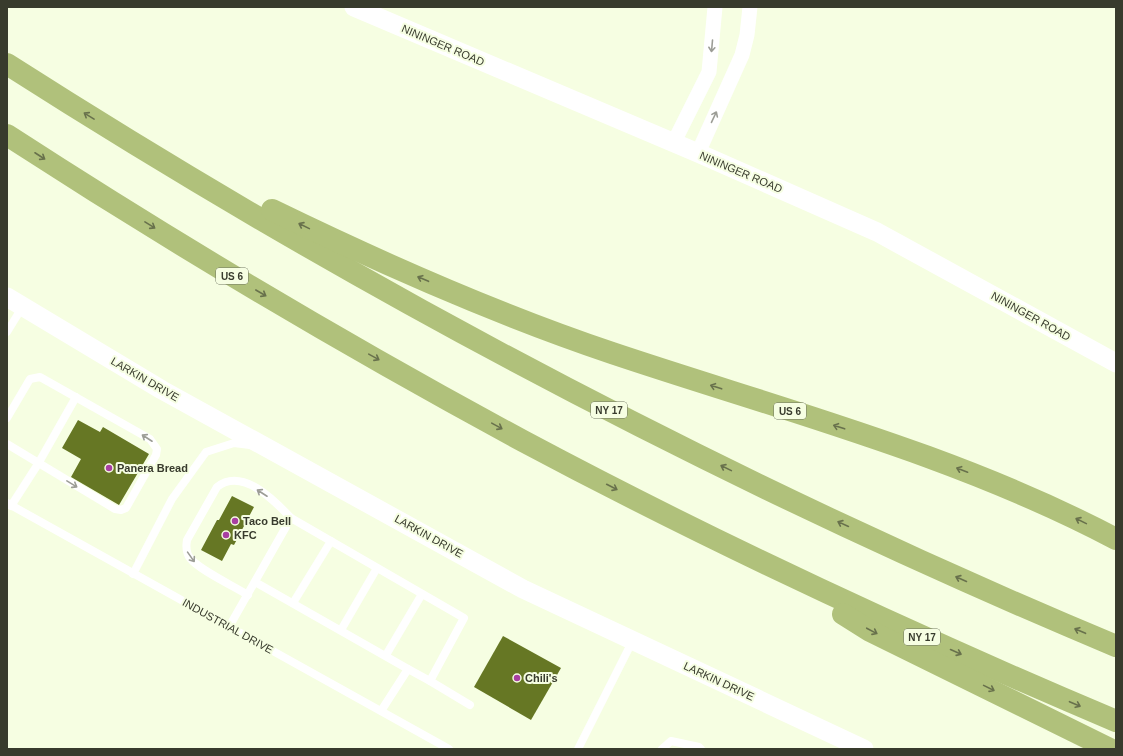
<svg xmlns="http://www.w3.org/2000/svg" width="1123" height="756" viewBox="0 0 1123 756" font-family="Arial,sans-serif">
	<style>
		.building { fill: #667724 }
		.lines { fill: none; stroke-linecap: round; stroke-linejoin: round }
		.service { stroke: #fff; stroke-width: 8 }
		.minor { stroke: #fff; stroke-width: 15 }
		.tertiary { stroke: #fff; stroke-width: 19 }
		.motorway { stroke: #b0c17b; stroke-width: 22 }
		.oneway { stroke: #9c9d96 }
		.oneway2 { stroke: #68714c }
		.poi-dot { fill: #a83fa2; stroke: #f6fee2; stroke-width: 1.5 }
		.labels { text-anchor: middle; stroke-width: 4; stroke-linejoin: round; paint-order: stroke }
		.shield { fill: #f6fee2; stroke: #717663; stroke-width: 1 }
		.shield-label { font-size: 10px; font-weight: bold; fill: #383b2d }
		.street-label { font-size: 11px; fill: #383b2d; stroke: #f6fee2 }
		.poi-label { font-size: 11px; font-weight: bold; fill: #383b2d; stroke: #f6fee2; text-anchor: start }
	</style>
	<rect width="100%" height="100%" fill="#f6fee2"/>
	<!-- building -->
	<g class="building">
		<path d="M78 420 100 432 103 427 149 454 119 505 71 477 81 459 62 448Z"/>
		<path d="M232 496 254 507 234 545 231 544 222 561 201 550 217 520H219Z"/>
		<path d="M503 636 561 668 531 720 474 687Z"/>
	</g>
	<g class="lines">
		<!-- service -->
		<g class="service">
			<path d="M7 332 23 306"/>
			<path d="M7 418 30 379 40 377 150 439 157 449 156 455 126 508 121 510 115 509 7 444"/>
			<path d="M7 503 449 749"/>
			<path d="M11 506 38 464 76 397"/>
			<path d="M133 574 172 499 206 452 234 443 250 445"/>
			<path d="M255 582 408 669"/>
			<path d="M248 595C234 586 199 570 190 558 186 553 186 546 187 540L217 487C242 467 274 500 291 518"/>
			<path d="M293 603 331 541"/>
			<path d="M229 627 291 518 464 618 430 681 408 669 381 711"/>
			<path d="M341 630 377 568"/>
			<path d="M386 655 422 594"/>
			<path d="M430 681 470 705"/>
			<path d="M578 749 633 640"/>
			<path d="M662 749 671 741 699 747 701 749"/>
		</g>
		<!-- minor -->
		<g class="minor">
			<path d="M674 142 709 72 715 7"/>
			<path d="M698 153 742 55 747 35 750 7"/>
		</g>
		<!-- tertiary -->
		<g class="tertiary">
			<path d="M354 7 698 153 877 232 1116 363"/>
			<path d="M7 297 162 390 523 589 864 749"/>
		</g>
		<!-- motorway -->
		<g class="motorway">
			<path d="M7 64C359 289 731 485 1116 646"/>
			<path d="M7 135C175 244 347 346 523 441 716 544 915 636 1116 721"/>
			<path d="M272 210C383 264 496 314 612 353 782 410 957 455 1116 539"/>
			<path d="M843 614 870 631 1110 749"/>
		</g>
	</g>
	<!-- one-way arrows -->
	<defs><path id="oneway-shaft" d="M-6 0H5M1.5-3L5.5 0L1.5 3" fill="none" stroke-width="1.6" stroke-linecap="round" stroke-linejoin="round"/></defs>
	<g class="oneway">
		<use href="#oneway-shaft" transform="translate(712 46) rotate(95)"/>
		<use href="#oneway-shaft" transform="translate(714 117) rotate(-65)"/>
		<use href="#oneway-shaft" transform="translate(147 438) rotate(-147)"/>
		<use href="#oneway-shaft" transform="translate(72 484) rotate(31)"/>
		<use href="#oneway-shaft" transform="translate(262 493) rotate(-147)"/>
		<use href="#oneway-shaft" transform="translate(191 557) rotate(55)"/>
	</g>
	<g class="oneway2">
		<use href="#oneway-shaft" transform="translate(89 116) rotate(-148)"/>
		<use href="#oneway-shaft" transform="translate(40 156) rotate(33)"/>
		<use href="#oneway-shaft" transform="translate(150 225) rotate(32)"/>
		<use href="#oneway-shaft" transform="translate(304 226) rotate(-154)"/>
		<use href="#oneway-shaft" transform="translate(423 279) rotate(-157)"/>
		<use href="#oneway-shaft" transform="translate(261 293) rotate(30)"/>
		<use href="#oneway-shaft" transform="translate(374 357) rotate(29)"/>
		<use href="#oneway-shaft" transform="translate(716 387) rotate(-162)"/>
		<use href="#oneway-shaft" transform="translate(497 426) rotate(29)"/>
		<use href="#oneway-shaft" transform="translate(839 427) rotate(-162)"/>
		<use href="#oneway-shaft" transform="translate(726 468) rotate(-154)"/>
		<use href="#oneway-shaft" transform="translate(962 470) rotate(-159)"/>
		<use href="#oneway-shaft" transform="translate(612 487) rotate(27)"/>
		<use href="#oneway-shaft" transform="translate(1081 521) rotate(-154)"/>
		<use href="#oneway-shaft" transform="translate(843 524) rotate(-155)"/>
		<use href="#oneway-shaft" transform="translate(961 579) rotate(-156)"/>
		<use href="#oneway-shaft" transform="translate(872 631) rotate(28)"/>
		<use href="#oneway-shaft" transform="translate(1080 631) rotate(-157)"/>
		<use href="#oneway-shaft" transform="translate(956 652) rotate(24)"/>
		<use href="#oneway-shaft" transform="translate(989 688) rotate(26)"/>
		<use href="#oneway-shaft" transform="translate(1075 704) rotate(23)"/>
	</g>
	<!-- markers -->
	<g class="poi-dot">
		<circle cx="109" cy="468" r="4"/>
		<circle cx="235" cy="521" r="4"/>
		<circle cx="226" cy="535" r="4"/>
		<circle cx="517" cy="678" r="4"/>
	</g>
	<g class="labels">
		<!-- shield labels -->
		<g class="shield">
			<rect x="216" y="268" width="32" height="16" rx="3"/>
			<rect x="591" y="402" width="36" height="16" rx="3"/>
			<rect x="774" y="403" width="32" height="16" rx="3"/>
			<rect x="904" y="629" width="36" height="16" rx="3"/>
		</g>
		<g class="shield-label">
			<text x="232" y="280">US 6</text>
			<text x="609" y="414">NY 17</text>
			<text x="790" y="415">US 6</text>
			<text x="922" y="641">NY 17</text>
		</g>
		<!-- street labels -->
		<g class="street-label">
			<text transform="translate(443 45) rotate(23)" y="4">NININGER ROAD</text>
			<text transform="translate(741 172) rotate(23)" y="4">NININGER ROAD</text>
			<text transform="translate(1031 316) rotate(29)" y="4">NININGER ROAD</text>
			<text transform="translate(145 379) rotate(30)" y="4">LARKIN DRIVE</text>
			<text transform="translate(429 536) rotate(29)" y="4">LARKIN DRIVE</text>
			<text transform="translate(228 626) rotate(29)" y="4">INDUSTRIAL DRIVE</text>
			<text transform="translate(719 681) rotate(25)" y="4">LARKIN DRIVE</text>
		</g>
		<!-- poi labels -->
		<g class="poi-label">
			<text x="117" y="472">Panera Bread</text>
			<text x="243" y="525">Taco Bell</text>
			<text x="234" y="539">KFC</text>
			<text x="525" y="682">Chili's</text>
		</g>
	</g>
	<!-- border -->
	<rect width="1123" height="756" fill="none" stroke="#383b2d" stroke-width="16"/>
</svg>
